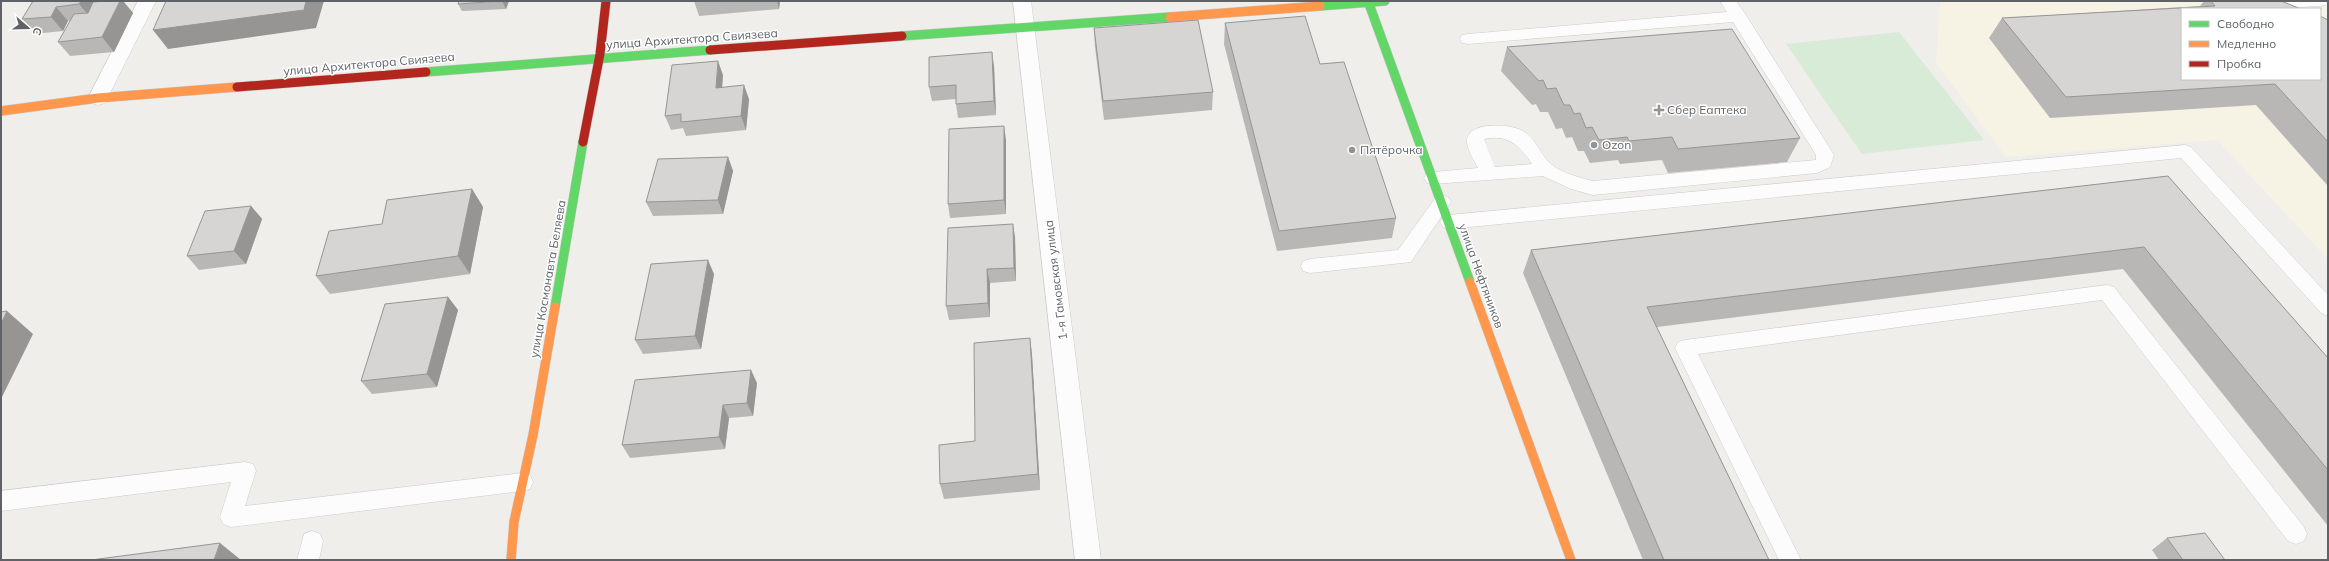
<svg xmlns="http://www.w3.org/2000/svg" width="2329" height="561" viewBox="0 0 2329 561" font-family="Mulish,sans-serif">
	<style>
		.commercial { fill: #f7f3e4; fill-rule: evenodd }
		.green { fill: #d8ebd6 }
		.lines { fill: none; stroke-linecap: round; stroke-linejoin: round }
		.lane-casing { stroke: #cbcccc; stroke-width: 1 }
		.street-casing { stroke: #cbcccc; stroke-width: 1 }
		.fast-casing { stroke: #cacacb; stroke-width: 10 }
		.slow-casing { stroke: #cacacb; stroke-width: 10 }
		.jam-casing { stroke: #cacacb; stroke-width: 10 }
		.lane { fill: #fdfcfc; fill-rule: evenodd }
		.street { fill: #fdfcfc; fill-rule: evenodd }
		.fast { stroke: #63d668; stroke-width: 9 }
		.slow { stroke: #ff974d; stroke-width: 9 }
		.jam { stroke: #b3261e; stroke-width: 9 }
		.wall { fill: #b8b7b5 }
		.shaded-wall { fill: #969594 }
		.building { fill: #d6d5d3; stroke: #969594 }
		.poi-dot { fill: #919496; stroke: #fff; stroke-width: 1.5 }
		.labels { text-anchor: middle; stroke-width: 3; stroke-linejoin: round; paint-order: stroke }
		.street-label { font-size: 12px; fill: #5f6368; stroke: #fff }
		.poi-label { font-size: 12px; fill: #5f6368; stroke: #fff; text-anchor: start }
	</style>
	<rect width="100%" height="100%" fill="#efeeea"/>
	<!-- commercial -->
	<path class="commercial" d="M1940 1H2328V259L2217 140 2006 157 1936 63ZM2182 9H2320V79H2182Z"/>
	<!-- green -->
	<path class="green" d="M1899 32 1984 140 1862 154 1786 44Z"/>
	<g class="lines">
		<defs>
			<g id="lane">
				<path d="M1720 1H1736L1744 12 1834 155 1830 167 1817 173 1593 195 1571 189 1543 176 1433 184 1427 183 1424 178 1427 173 1433 172 1478 168C1474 160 1466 148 1467 140 1469 121 1509 124 1521 130 1536 137 1539 154 1551 164 1561 173 1581 178 1593 181L1816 160V155L1733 22 1468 44 1462 43 1460 39 1462 35 1468 34 1727 12ZM1484 139C1508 134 1519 145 1532 164L1495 167Z"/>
				<path d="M2254 1H2328L2326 5 2320 6 2260 9 2254 8 2252 4Z"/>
				<path d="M2185 145 2191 147 2328 295V316L2321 313 2181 158 1449 229 1443 227 1440 222 1443 217 1449 215Z"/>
				<path d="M1442 195 1448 197 1451 202 1411 262 1310 273 1303 271 1301 266 1303 261 1310 259 1398 250 1436 197Z"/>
				<path d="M2107 285 2114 287 2304 527 2307 534 2304 541 2296 544 2288 541 2102 300 1698 354 1801 560H1779L1675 348 1678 342 1685 340Z"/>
				<path d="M245 462 253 464 256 471 245 506 522 473 530 475 533 482 530 489 522 491 231 527 223 524 220 517 231 482 1 511V491Z"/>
				<path d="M312 531 320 534 323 541 319 560H297L304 534Z"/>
			</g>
			<g id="street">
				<path d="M138 1H156L105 103 98 105 91 103 88 98Z"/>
				<path d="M1013 1H1031L1101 560H1075Z"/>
			</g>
			<g id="fast">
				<path d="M1368 1 1470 282"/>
				<path d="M1320 6 1385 1"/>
				<path d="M902 36 1170 17"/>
				<path d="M426 72 710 50"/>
				<path d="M555 307 583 142"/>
			</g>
			<g id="slow">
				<path d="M1170 17 1320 6"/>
				<path d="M1 111 98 98 237 87"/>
				<path d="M1470 282 1571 560"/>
				<path d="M511 560 514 522 533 435 555 307"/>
			</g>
			<g id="jam">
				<path d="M710 50 902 36"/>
				<path d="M237 87 426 72"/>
				<path d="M583 142 600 54 606 1"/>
			</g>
		</defs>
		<!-- lane casing -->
		<use href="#lane" class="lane-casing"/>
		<!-- street casing -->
		<use href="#street" class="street-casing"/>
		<!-- fast casing -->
		<use href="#fast" class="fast-casing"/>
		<!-- slow casing -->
		<use href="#slow" class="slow-casing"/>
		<!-- jam casing -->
		<use href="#jam" class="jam-casing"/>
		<!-- lane -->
		<use href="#lane" class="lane"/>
		<!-- street -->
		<use href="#street" class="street"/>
		<!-- fast -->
		<use href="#fast" class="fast"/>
		<!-- slow -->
		<use href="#slow" class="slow"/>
		<!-- jam -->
		<use href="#jam" class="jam"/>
	</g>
	<!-- wall -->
	<g class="wall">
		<path d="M33 1H123L133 13 114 52 70 56 58 42 70 21H68L63 31 34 34 22 19Z"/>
		<path d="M509 1 506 9 462 11 458 4Z"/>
		<path d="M694 1H780L779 9 699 16Z"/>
		<path d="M2204 1H2281L2328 20V186L2256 105 2050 118 1989 38 2002 18 2200 6Z"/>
		<path d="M1225 23 1320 64 1396 218 1392 238 1277 251 1224 44Z"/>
		<path d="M1094 28 1213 92 1212 110 1104 120 1095 47Z"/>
		<path d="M1507 47 1800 138 1787 162 1668 173 1662 160 1620 164 1618 160 1590 163 1584 151H1578L1572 137 1566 138 1562 128 1556 129 1548 112H1540L1536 104 1532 105 1501 71Z"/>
		<path d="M994 66 996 115 958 118 956 104V99L932 101 929 87Z"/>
		<path d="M723 75 722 87 749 99 746 130 686 136 683 128 671 130 665 116Z"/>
		<path d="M1006 140V214L950 218 948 204Z"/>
		<path d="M728 157 733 171 723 214 653 216 646 202Z"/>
		<path d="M2168 176 2328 358V526L2123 269 1657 327 1769 560H1643L1523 273 1531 250Z"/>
		<path d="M472 189 483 207 470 274 330 294 316 276 382 224Z"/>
		<path d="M251 206 262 219 246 264 199 270 187 256Z"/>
		<path d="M1015 237 1016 281 990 283V317L949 320 946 306Z"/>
		<path d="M714 274 701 349 643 354 635 340Z"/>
		<path d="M448 297 458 310 437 387 372 394 361 381Z"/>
		<path d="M1030 338 1032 355 1040 490 944 499 940 484 975 441Z"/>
		<path d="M757 383 753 416 729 418 725 449 630 458 622 445Z"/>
		<path d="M2167 538 2225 560H2159L2152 550Z"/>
	</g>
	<!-- shaded-wall -->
	<g class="shaded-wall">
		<path d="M81 1H98L100 3 91 18 79 4Z"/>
		<path d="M120 1H123L133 13 114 52 102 37Z"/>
		<path d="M306 1H324L316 28 168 49 153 30Z"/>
		<path d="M502 1H509L506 9Z"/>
		<path d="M777 1H780L779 9Z"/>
		<path d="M56 7 68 21 63 31 51 17Z"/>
		<path d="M992 52 994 66 996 115 994 101Z"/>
		<path d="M718 61 723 75 721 102 716 88Z"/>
		<path d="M744 85 749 99 746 130 741 116Z"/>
		<path d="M1004 126 1006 140V214L1004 200Z"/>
		<path d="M728 157 733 171 723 214 718 200Z"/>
		<path d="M472 189 483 207 470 274 458 256Z"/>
		<path d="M251 206 262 219 246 264 234 251Z"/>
		<path d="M1013 224 1015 237 1016 281 1014 268Z"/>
		<path d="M708 260 714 274 701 349 695 336Z"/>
		<path d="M987 269 990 283V317L988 303Z"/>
		<path d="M448 297 458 310 437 387 427 374Z"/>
		<path d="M7 311 33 334 1 399V324Z"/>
		<path d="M1030 338 1032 355 1040 490 1038 474Z"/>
		<path d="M751 370 757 383 753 416 747 403Z"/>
		<path d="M723 405 729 418 725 449 719 437Z"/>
		<path d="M220 543 241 560H214Z"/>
	</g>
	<!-- building -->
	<g class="building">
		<path d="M33 1H81L79 4 56 7 51 17 22 19Z"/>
		<path d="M105 1H120L102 37 58 42 74 14 88 13 93 2Z"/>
		<path d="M166 1H306L304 10 153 30Z"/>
		<path d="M459 1H502L458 4Z"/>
		<path d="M2211 1H2281L2301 9H2182V79H2320V16L2328 20V142L2275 84 2066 97 2002 18 2215 6Z"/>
		<path d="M1305 16 1320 64 1344 62 1396 218 1279 231 1225 23Z"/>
		<path d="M1198 20 1213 92 1103 101 1094 28Z"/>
		<path d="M1732 29 1800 138 1678 149 1672 137 1629 141 1627 137 1599 140 1592 127 1586 128 1580 113 1574 114 1570 105H1564L1556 88 1547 89 1543 80 1539 81 1507 47Z"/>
		<path d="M992 52 994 101 956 104V85L929 87V57Z"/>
		<path d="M718 61 716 88 744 85 741 116 681 122V114L665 116 672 65Z"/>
		<path d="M1004 126V200L948 204 949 129Z"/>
		<path d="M728 157 718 200 646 202 658 159Z"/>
		<path d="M2168 176 2328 358V470L2144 247 1647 307 1769 560H1664L1531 250Z"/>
		<path d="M472 189 458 256 316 276 329 231 382 224 387 200Z"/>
		<path d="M251 206 234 251 187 256 205 211Z"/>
		<path d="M1013 224 1014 268 987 269 988 303 946 306 948 228Z"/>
		<path d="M708 260 695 336 635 340 651 264Z"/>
		<path d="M448 297 427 374 361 381 385 304Z"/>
		<path d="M7 311 1 324V312Z"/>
		<path d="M1030 338 1038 474 940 484 939 445 975 441 974 343Z"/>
		<path d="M751 370 747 403 723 405 719 437 622 445 635 380Z"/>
		<path d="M2205 533 2225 560H2183L2167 538Z"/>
		<path d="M220 543 214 560H91Z"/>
	</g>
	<!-- markers -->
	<g class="poi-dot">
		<path d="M1657 104h4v4h4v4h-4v4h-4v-4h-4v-4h4z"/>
		<circle cx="1594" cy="145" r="4"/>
		<circle cx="1352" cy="150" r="4"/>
	</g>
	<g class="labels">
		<!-- street labels -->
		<g class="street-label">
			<text transform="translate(692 39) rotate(-4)" y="4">улица Архитектора Свиязева</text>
			<text transform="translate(369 64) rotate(-5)" y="4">улица Архитектора Свиязева</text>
			<text transform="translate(1481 276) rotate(70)" y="4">улица Нефтяников</text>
			<text transform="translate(548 279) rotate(-80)" y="4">улица Космонавта Беляева</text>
			<text transform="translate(1056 280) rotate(-97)" y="4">1-я Гамовская улица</text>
		</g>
		<!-- poi labels -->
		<g class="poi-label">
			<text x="1667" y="114">Сбер Еаптека</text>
			<text x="1602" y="149">Ozon</text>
			<text x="1360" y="154">Пятёрочка</text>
		</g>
	</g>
	<!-- border -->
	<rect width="2329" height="561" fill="none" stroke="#5f6368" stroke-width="4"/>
	<!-- legend -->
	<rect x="2181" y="8" width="140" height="72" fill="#ffffff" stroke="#bfc1c3"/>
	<rect x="2189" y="21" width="20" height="6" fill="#63d668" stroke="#bfc1c3"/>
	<text x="2217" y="28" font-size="12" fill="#5f6368">Свободно</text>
	<rect x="2189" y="41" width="20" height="6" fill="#ff974d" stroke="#bfc1c3"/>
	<text x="2217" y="48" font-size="12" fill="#5f6368">Медленно</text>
	<rect x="2189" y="61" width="20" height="6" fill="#b3261e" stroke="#bfc1c3"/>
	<text x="2217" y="68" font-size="12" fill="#5f6368">Пробка</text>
	<!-- north arrow -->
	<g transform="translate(28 28) rotate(110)" stroke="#ffffff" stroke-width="3" paint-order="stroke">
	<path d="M0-3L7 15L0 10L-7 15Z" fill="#5f6368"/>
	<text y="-6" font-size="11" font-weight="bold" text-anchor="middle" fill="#5f6368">С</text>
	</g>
</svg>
